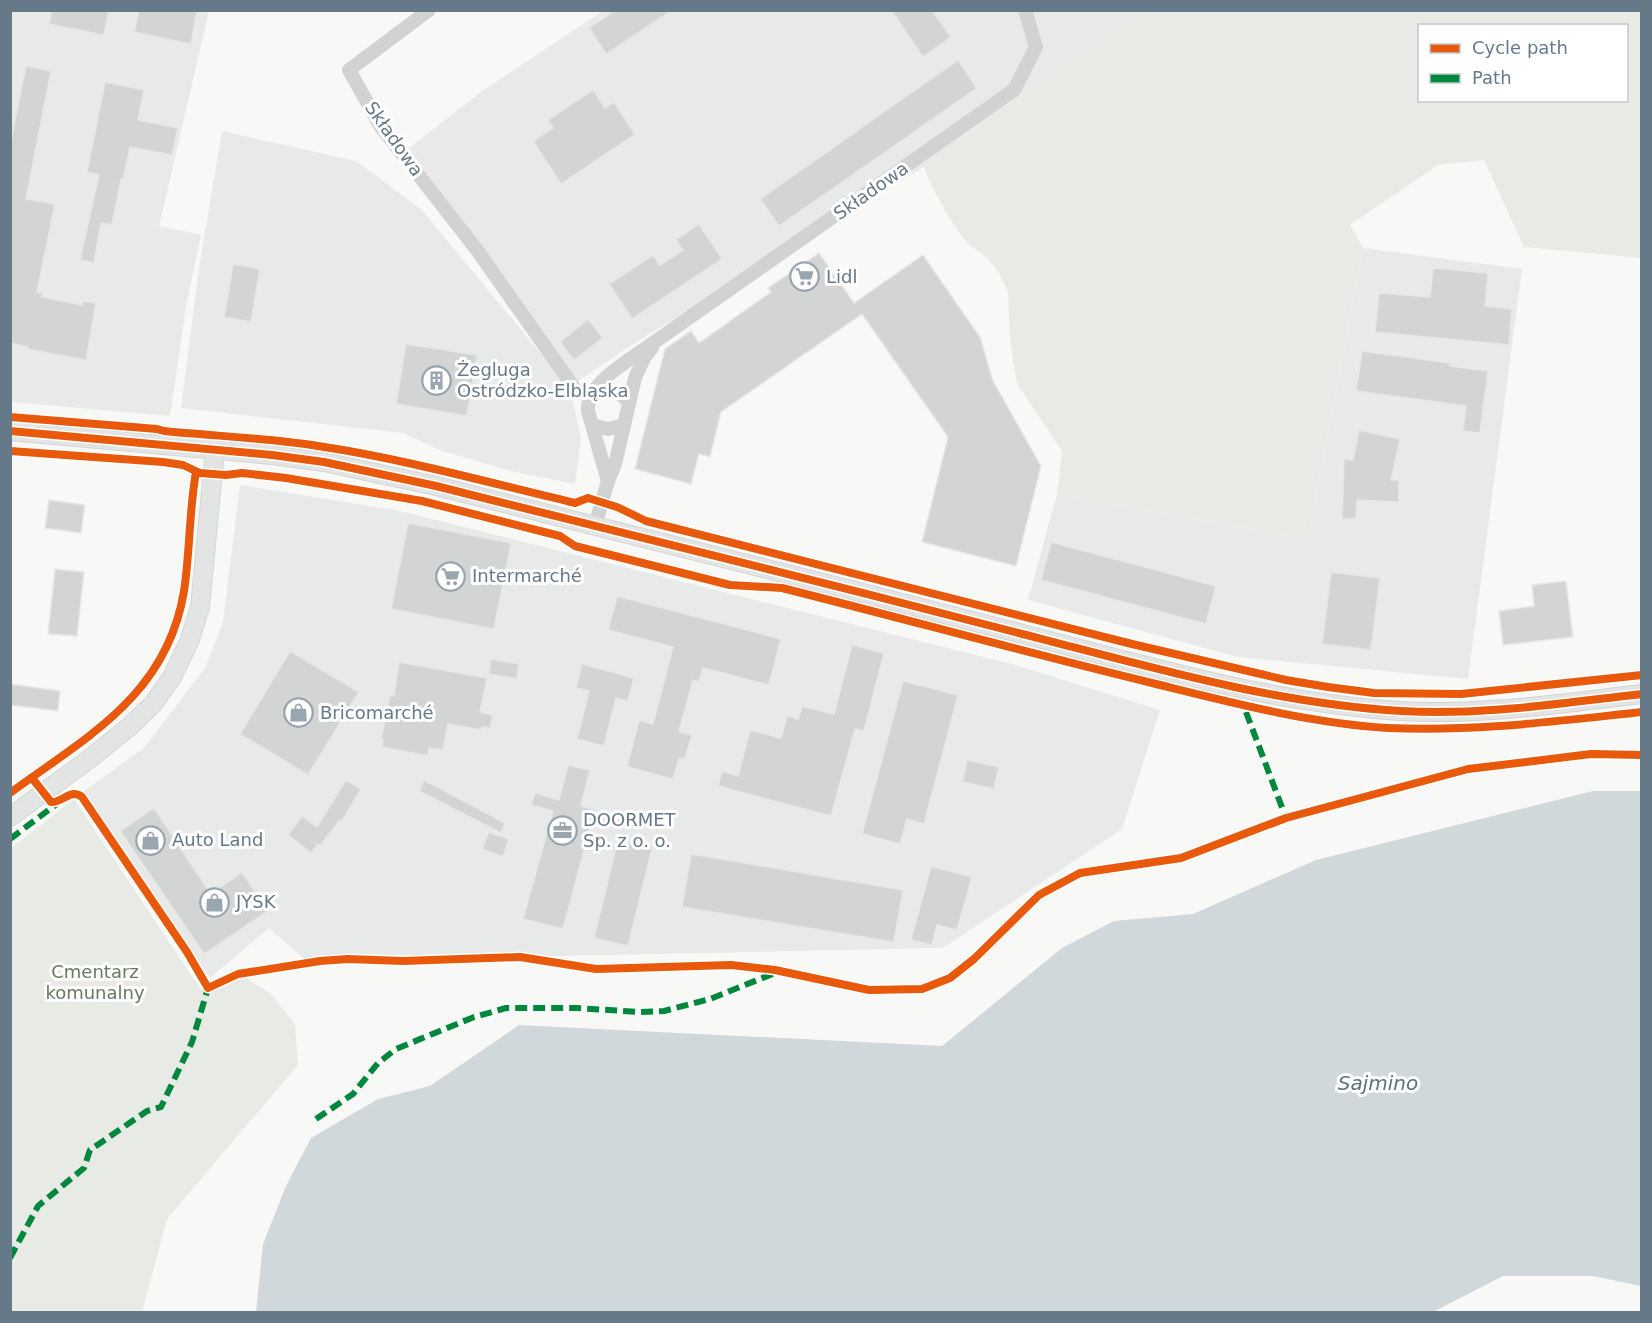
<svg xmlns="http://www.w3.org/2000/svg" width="1652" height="1323" viewBox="0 0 1652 1323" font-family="'DejaVu Sans',sans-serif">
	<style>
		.built { fill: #e8e9e9 }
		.green { fill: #e8ebe5; fill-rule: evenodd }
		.water { fill: #d1d8db }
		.building { fill: #d3d4d4; stroke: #e7e7e6; stroke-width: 1.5 }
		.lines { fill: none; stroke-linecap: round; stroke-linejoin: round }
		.secondary-casing { stroke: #d4d6d6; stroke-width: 20 }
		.street { stroke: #d1d3d3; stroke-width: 14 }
		.secondary { stroke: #e3e4e4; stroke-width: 18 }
		.quiet { stroke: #00873e; stroke-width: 6; stroke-dasharray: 12 6; stroke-linecap: butt }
		.cycleway-casing { stroke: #fff; stroke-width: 11 }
		.cycleway { stroke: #e8590c; stroke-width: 8 }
		.labels { text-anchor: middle; stroke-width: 6; stroke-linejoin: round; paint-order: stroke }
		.street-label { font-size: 18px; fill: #667988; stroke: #fff }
		.poi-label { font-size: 18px; fill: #667988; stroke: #fff; text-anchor: start }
		.park-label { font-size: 18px; fill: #667a61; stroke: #fff }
		.water-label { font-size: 20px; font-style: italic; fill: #5d747c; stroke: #fff }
	</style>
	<rect width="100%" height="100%" fill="#f8f8f7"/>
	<!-- built -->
	<g class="built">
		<path d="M10 11H209L159 226 201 235 186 306 170 416 11 402Z"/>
		<path d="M603 11H1148L1001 108 924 167 633 344 575 383 408 149 481 92Z"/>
		<path d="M222 131 356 161 422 210 570 389 581 438 575 484 515 472 442 451 403 433 181 408 199 269Z"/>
		<path d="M1363 248 1522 269 1468 679 1238 657 1028 600 1057 494 1308 539Z"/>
		<path d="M240 485 400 511 1015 665 1160 710 1122 829 943 948 307 961 269 928 210 978 84 791 145 747 205 668 223 622Z"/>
	</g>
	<!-- green -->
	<g class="green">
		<path d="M1148 10 1641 11V258L1524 247 1484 160 1438 165 1350 225 1363 248 1308 539 1057 494 1062 451 1017 384 1010 340 1008 292 999 273 988 259 967 243 950 219 932 187 924 167 1001 108ZM1420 26H1626V100H1420Z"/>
		<path d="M74 799 201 990 219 976 239 974 270 993 295 1024 298 1065 167 1219 142 1312H11V848Z"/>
	</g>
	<!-- water -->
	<path class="water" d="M1593 791H1641V1286L1593 1276H1503L1433 1312H256L263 1244 286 1186 311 1138 378 1099 430 1086 519 1025 942 1046 1062 948 1114 921 1193 914 1316 860Z"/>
	<!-- building -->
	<g class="building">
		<path d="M52 10H109L104 35 49 24Z"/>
		<path d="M139 10H197L191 44 134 32Z"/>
		<path d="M616 10H672L606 54 589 28Z"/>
		<path d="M891 10H932L951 37 923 57Z"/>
		<path d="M958 60 977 88 779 226 760 199Z"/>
		<path d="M26 66 51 71 26 199 55 204 37 292H43L42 297 82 305 83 301 96 303 86 360 27 349 28 347 10 343V145Z"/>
		<path d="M105 82 144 90 138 120 178 128 172 155 130 147 123 180 121 179 112 225 101 223 94 263 80 260 99 175 87 172Z"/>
		<path d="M593 90 605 108 614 102 635 134 561 184 533 141 553 128 548 120Z"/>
		<path d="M699 224 722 259 632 319 609 284 653 255 660 265 671 258 683 250 676 240Z"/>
		<path d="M819 253 854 303 923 255 980 337 993 381 1041 466 1016 566 922 542 948 437 862 314 721 412 710 457 699 454 691 484 635 469 665 349 691 331 699 343 771 292 768 288Z"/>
		<path d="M233 264 260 269 251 322 224 317Z"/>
		<path d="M1433 268 1488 273 1485 306 1512 309 1509 345 1375 332 1379 293 1430 297Z"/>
		<path d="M588 319 603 338 574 360 560 342Z"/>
		<path d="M406 344 477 355 467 416 396 404Z"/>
		<path d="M1362 351 1450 363V366L1488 371 1480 433 1463 431 1466 406 1356 391Z"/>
		<path d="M1359 430 1400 439 1391 480H1399V502L1357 500 1356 519H1342L1344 459 1353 460Z"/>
		<path d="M49 500 85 505 81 533 45 528Z"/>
		<path d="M408 523 511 543 494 629 391 609Z"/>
		<path d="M1051 542 1216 586 1206 624 1041 580Z"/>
		<path d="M55 569 84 572 77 636 48 634Z"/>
		<path d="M1331 572 1380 578 1371 650 1322 644Z"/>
		<path d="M1566 581 1573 637 1503 645 1499 611 1534 606 1532 585Z"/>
		<path d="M617 596 781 639 769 685 703 668 699 682 693 680 679 732 692 735 685 759 679 758 673 779 627 767 639 720 653 724 673 647 608 630Z"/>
		<path d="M852 645 884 653 864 731 855 729 831 816 718 786 722 771 738 776 750 730 781 738 787 716 798 719 802 706 834 714Z"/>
		<path d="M290 651 359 692 308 775 240 734Z"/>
		<path d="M491 659 519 664 517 679 489 674Z"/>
		<path d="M399 662 487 678 480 712 493 715 490 728 482 727 481 730 448 724 443 750 429 748 428 756 382 747 383 739H381L387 712 390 695 394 696Z"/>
		<path d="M582 664 634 678 628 701 616 698 604 746 577 739 589 691 576 688Z"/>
		<path d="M903 681 958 695 924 824 907 819 900 844 862 834Z"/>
		<path d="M10 684 60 691 58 711 10 705Z"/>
		<path d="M967 760 999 767 994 789 962 782Z"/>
		<path d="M568 765 590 770 581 806 595 810 563 929 523 919 553 811 531 805 535 793 559 800Z"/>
		<path d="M346 780 361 789 342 821 340 820 320 846 318 844 311 853 288 835 302 816 317 827Z"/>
		<path d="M424 780 505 823 501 833 419 791Z"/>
		<path d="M154 808 211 894 242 872 268 911 204 954 120 831Z"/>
		<path d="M489 832 509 839 503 857 482 849Z"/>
		<path d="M618 840 652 849 628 946 594 938Z"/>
		<path d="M691 854 903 890 894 942 682 907Z"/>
		<path d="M931 866 972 877 957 930 937 925 932 945 911 940Z"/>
	</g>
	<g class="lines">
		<defs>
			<g id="secondary">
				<path d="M10 431 272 455 324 462 436 486C627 533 817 581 1007 630 1137 663 1267 703 1401 711 1481 716 1562 703 1642 694"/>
				<path d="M10 817 88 760 129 727 153 704 172 677 189 642 200 607 215 450"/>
			</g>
		</defs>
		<!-- secondary casing -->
		<use href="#secondary" class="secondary-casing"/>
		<!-- street -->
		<g class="street">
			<path d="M429 10 349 70 381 127 477 250 575 389 590 396"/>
			<path d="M594 390C610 388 619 390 629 403"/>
			<path d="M592 425 608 429 624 425"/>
			<path d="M608 481 588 411C585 383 636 356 656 341L1014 90 1036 47 1025 10"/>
			<path d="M595 526 608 481 615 464 635 378 644 358 652 348"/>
		</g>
		<!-- secondary -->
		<use href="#secondary" class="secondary"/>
		<!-- quiet -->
		<g class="quiet">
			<path d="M1246 712 1286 818"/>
			<path d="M10 839 58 803"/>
			<path d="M316 1119 353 1094 378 1063 396 1049 474 1017 506 1008H576L640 1012 664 1011 710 999 775 973"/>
			<path d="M10 1258 38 1206 84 1168 90 1150 147 1111 161 1107 192 1042 208 988"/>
		</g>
		<defs>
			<g id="cycleway">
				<path d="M10 417 157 429 164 431C215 436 267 438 318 446 405 459 490 483 575 503L588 498 617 507 646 521 1132 644 1286 680 1328 687 1374 693 1461 694 1642 675"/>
				<path d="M10 431 272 455 324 462 436 486C627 533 817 581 1007 630 1137 663 1267 703 1401 711 1481 716 1562 703 1642 694"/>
				<path d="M10 451 163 462 183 465 200 473 226 475 242 473 286 478 422 501 560 536 575 546 730 585 782 588C905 619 1028 653 1152 683 1229 702 1308 723 1388 728 1473 732 1557 721 1642 712"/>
				<path d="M32 778 51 802C63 803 70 788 82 797L187 952 208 988 238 974 320 961 348 959 403 961 520 957 596 969 731 965 775 970 869 990 922 989 950 978 974 959 1039 895 1080 873 1181 858 1286 818 1468 769 1591 754 1642 755"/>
				<path d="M10 793C88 736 167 695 184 591 190 552 189 511 196 472"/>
			</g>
		</defs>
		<!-- cycleway casing -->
		<use href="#cycleway" class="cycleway-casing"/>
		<!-- cycleway -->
		<use href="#cycleway" class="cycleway"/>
	</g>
	<!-- icons -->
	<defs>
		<symbol id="supermarket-ring" viewBox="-11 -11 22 22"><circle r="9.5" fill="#fff" stroke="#99a5af" stroke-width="1.5"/><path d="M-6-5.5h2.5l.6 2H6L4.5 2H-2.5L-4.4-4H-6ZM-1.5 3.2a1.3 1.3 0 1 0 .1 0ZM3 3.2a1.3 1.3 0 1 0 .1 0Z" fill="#99a5af"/></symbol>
		<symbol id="building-ring" viewBox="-11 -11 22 22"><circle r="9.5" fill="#fff" stroke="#99a5af" stroke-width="1.5"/><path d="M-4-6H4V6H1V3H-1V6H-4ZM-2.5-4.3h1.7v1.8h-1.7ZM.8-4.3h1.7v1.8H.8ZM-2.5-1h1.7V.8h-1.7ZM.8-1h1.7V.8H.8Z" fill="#99a5af"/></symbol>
		<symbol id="shop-ring" viewBox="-11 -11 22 22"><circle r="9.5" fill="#fff" stroke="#99a5af" stroke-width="1.5"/><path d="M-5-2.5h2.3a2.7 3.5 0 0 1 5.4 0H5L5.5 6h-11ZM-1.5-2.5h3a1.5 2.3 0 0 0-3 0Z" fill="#99a5af"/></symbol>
		<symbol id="office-ring" viewBox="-11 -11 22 22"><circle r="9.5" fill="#fff" stroke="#99a5af" stroke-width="1.5"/><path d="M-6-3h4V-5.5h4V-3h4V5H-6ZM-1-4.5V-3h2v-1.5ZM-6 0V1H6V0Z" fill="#99a5af"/></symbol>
	</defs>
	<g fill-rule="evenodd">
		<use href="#supermarket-ring" x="788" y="260" width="33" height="33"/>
		<use href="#building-ring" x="420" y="364" width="33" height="33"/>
		<use href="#supermarket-ring" x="434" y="560" width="33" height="33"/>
		<use href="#shop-ring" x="282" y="696" width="33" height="33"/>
		<use href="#office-ring" x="546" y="814" width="33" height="33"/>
		<use href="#shop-ring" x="134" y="824" width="33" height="33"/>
		<use href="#shop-ring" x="198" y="886" width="33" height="33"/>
	</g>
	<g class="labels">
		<!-- street labels -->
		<g class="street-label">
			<text transform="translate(394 139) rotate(55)" y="6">Składowa</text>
			<text transform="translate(871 191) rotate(-35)" y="6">Składowa</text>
		</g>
		<!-- poi labels -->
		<g class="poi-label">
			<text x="826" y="283">Lidl</text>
			<text x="457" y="376">Żegluga<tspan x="457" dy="21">Ostródzko-Elbląska</tspan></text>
			<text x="472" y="582">Intermarché</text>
			<text x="320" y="719">Bricomarché</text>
			<text x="583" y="826">DOORMET<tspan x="583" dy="21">Sp. z o. o.</tspan></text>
			<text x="172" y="846">Auto Land</text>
			<text x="236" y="908">JYSK</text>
		</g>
		<!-- park labels -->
		<g class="park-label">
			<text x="95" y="978">Cmentarz<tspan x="95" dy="21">komunalny</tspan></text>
		</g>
		<!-- water labels -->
		<g class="water-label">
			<text x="1378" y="1090">Sajmino</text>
		</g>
	</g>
	<!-- border -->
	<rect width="1652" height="1323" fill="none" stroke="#667988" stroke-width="24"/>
	<!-- legend -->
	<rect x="1418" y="24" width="210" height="78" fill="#ffffff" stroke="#c2c9cf" stroke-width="1.5"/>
	<rect x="1430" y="44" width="30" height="9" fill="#e8590c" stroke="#c2c9cf" stroke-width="1.5"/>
	<text x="1472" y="54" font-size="18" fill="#667988">Cycle path</text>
	<rect x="1430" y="74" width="30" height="9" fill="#00873e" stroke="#c2c9cf" stroke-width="1.5"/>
	<text x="1472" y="84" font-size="18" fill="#667988">Path</text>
</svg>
